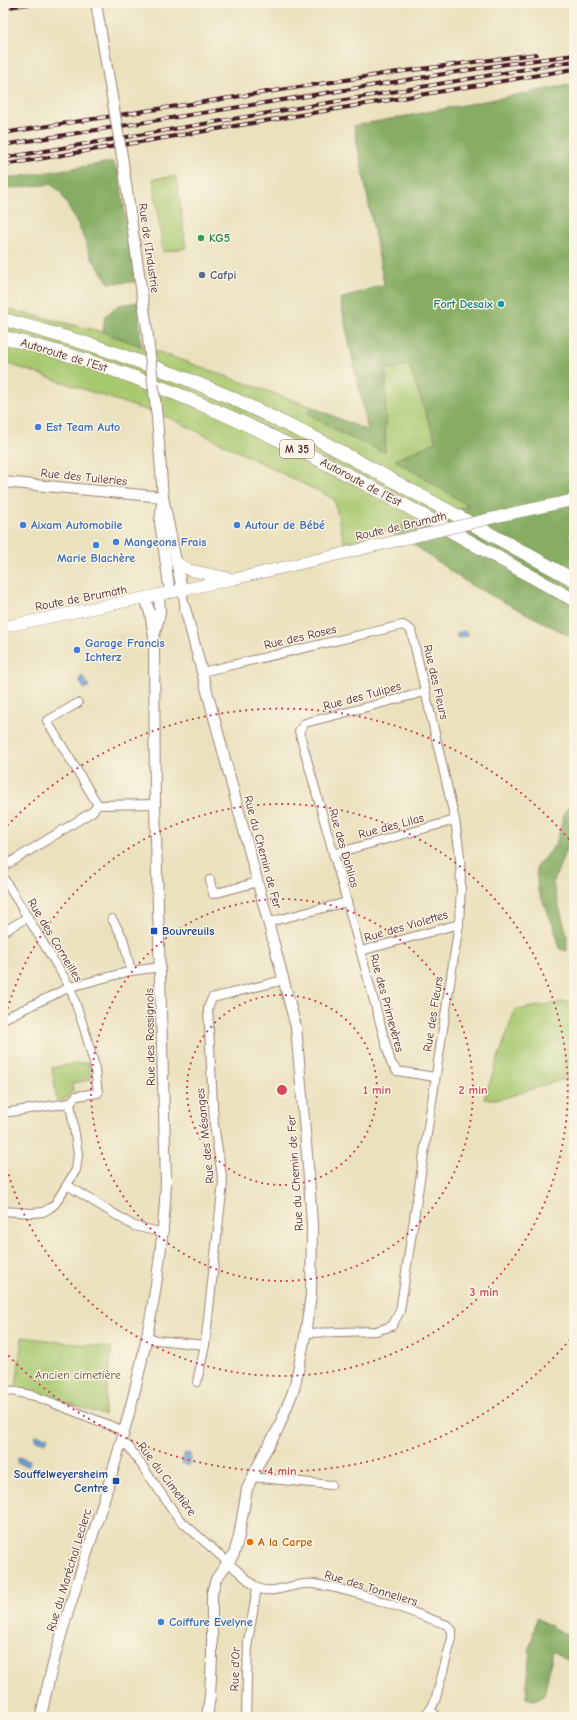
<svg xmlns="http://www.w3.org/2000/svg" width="577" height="1720" viewBox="0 0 577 1720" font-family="'Comic Neue',sans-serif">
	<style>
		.green { fill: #a9c971; stroke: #7a744e }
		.forest { fill: #86ad63; stroke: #686647 }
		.water { fill: #67a0d6; stroke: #586080 }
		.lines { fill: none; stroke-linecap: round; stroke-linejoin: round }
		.minor-casing { stroke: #9a8074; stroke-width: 10 }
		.tertiary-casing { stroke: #9a8074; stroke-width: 12 }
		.secondary-casing { stroke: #9a8074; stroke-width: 12 }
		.trunk-casing { stroke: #9a8074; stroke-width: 14 }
		.minor { stroke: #fff; stroke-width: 8 }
		.tertiary { stroke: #fff; stroke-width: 10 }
		.secondary { stroke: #fff; stroke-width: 11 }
		.trunk { stroke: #fff; stroke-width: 13 }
		.rail-casing { stroke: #4a1f2b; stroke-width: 4 }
		.rail { stroke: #fcf5e5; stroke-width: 2.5; stroke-dasharray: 8; stroke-linecap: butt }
		.tertiary-bridge-casing { stroke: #9a8074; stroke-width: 12; stroke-linecap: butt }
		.secondary-bridge-casing { stroke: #9a8074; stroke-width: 12; stroke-linecap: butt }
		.tertiary-bridge { stroke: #fff; stroke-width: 10 }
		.secondary-bridge { stroke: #fff; stroke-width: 11 }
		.ring { fill: none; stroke: #d1495b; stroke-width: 2; stroke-dasharray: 2 4 }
		.leisure-dot { fill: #2e9e5b; stroke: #fcf5e5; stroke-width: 1.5 }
		.service-dot { fill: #5c6f8a; stroke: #fcf5e5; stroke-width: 1.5 }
		.culture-dot { fill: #0f9aa8; stroke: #fcf5e5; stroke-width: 1.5 }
		.shop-dot { fill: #3f7fe0; stroke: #fcf5e5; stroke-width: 1.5 }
		.transit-dot { fill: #1a4fb4; stroke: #fcf5e5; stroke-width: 1.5 }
		.food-dot { fill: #e8710a; stroke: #fcf5e5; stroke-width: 1.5 }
		.labels { text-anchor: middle; stroke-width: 3; stroke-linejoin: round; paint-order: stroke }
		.shield { fill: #fcf5e5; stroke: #7f5f63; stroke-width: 1 }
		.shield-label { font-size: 11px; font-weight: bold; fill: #4a1f2b }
		.leisure-label { font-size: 12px; font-weight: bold; fill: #27864d; stroke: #fcf5e5; text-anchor: start }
		.street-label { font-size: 12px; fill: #4a1f2b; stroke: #fcf5e5 }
		.service-label { font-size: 12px; font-weight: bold; fill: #4e5e75; stroke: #fcf5e5; text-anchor: start }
		.culture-label { font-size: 12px; font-weight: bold; fill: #0d838f; stroke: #fcf5e5; text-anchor: end }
		.shop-label { font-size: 12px; font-weight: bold; fill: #366cbe; stroke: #fcf5e5; text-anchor: start }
		.transit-label { font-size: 12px; font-weight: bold; fill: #164399; stroke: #fcf5e5; text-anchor: start }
		.park-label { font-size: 12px; fill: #665240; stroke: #fcf5e5 }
		.food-label { font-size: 12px; font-weight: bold; fill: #c56008; stroke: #fcf5e5; text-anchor: start }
		.centre { fill: #d1495b; stroke: #fcf5e5; stroke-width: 2 }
		.ring-label { font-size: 12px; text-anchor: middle; font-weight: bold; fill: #d1495b; stroke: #fcf5e5; stroke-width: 3; stroke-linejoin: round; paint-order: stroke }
	</style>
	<rect width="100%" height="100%" fill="#fcf5e5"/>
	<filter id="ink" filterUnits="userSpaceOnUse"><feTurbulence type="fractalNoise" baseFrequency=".025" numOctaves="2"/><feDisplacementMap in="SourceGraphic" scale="8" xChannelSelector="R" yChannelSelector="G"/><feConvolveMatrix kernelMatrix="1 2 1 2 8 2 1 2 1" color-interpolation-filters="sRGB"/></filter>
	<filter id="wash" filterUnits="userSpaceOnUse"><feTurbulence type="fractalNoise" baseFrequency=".012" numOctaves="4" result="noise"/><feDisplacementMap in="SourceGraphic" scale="16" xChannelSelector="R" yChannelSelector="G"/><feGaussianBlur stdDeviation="0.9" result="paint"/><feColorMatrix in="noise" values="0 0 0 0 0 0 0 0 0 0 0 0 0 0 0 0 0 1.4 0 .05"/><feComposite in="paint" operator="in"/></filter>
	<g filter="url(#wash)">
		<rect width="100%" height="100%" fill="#eae1bd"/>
		<!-- green -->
		<g class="green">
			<path d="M176 176 186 248 163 252 153 179Z"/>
			<path d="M3 308 103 332 312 407 308 413 385 451 386 370 409 365 436 442 395 460 470 506 344 543 334 499 172 419 3 362Z"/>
			<path d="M569 1001 574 1018V1076L501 1099H484L515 1010Z"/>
			<path d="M88 1062 91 1080 72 1083 73 1090 64 1100 57 1101 52 1068Z"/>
			<path d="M22 1337 112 1348 104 1415 16 1387Z"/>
		</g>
		<!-- forest -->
		<g class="forest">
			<path d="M574 84V533L567 535 574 540V638L469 584 411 543 388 531 469 506 395 460 436 442 409 365 386 370 385 452 348 437 307 413 312 407 368 431 340 299 384 284 354 126Z"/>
			<path d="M113 162 119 174 135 282 109 283 91 257 79 226 61 193 52 184 3 189V179Z"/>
			<path d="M138 302 141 346 103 332 105 316 119 305Z"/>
			<path d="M574 801V827L553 884 567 935V951L560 949 554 927 538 890 536 867 556 844 565 811Z"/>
			<path d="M537 1618 559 1631 574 1637V1662H570L553 1651 544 1695 535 1700 526 1698 530 1648Z"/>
		</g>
		<!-- water -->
		<g class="water">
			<path d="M465 631 468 633V636L457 638V633Z"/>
			<path d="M82 676 89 686 84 689 79 680Z"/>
			<path d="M36 1435 48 1437 46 1443 35 1440Z"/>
			<path d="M185 1453 191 1454 189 1466 182 1463Z"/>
			<path d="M18 1457 30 1460 29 1466 17 1463Z"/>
		</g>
	</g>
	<g filter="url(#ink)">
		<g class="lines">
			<defs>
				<g id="minor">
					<path d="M182 590 185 608"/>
					<path d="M202 672 403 625 411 630 455 820 460 856 461 888 459 924 400 1311 392 1326 376 1331 306 1333"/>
					<path d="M78 703 47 721 98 805"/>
					<path d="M333 854 455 820"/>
					<path d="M3 867 92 812 98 805 155 804"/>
					<path d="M3 877 70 987 84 1028 94 1063 98 1093 76 1096 70 1103"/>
					<path d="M210 880 213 894 258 882"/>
					<path d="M347 902 391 1063 397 1071 435 1077"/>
					<path d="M112 919 123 938 131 971"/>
					<path d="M269 922 347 902 299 731 305 723 425 692"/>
					<path d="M3 932 28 917"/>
					<path d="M361 951 459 924"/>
					<path d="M3 1019 70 987 131 971 161 967"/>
					<path d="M3 1113 70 1103"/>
					<path d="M67 1185 134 1226 164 1233"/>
					<path d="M3 1211 32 1213 43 1212 50 1208 55 1204 76 1170 78 1154 70 1103"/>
					<path d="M147 1339 205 1345 223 1183 214 1124 208 1008 212 998 284 980"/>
					<path d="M197 1382 205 1345"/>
					<path d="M3 1389 35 1396 124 1431"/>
					<path d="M121 1441 129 1447 179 1519 257 1588C275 1596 294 1581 314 1584 357 1590 406 1610 447 1625L452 1630V1638L435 1701 430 1710 423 1717"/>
					<path d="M252 1477 331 1485"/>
					<path d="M430 1710 438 1717"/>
					<path d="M246 1717 248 1642 257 1588"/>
				</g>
				<g id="tertiary">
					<path d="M122 156 147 329"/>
					<path d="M157 418 163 497 182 590"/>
					<path d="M3 482 163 497"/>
					<path d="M162 503 160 522 170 593"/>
					<path d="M185 608 296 1027 309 1178 312 1225 311 1295 304 1342 294 1389 278 1429 262 1457 247 1489 239 1536 234 1554 216 1579 212 1593V1657L210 1696 207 1717"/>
					<path d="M155 633 160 613 159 595"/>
					<path d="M41 1717C55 1642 83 1569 105 1496 137 1394 162 1289 166 1181L155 804 154 637 150 613 145 598"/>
				</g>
				<g id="secondary">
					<path d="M509 514 574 500"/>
					<path d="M176 562 189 570 228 578"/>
					<path d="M3 627 234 579 413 537"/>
				</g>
				<g id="trunk">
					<path d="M3 319 95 346 179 376 230 397 321 441 574 580"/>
					<path d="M3 337C32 345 60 352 88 361 157 384 223 412 287 444 385 491 479 548 574 600"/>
				</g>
			</defs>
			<!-- minor casing -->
			<use href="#minor" class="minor-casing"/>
			<!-- tertiary casing -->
			<use href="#tertiary" class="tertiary-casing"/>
			<!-- secondary casing -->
			<use href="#secondary" class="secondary-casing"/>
			<!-- trunk casing -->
			<use href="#trunk" class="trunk-casing"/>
			<!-- minor -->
			<use href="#minor" class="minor"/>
			<!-- tertiary -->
			<use href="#tertiary" class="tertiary"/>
			<!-- secondary -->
			<use href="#secondary" class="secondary"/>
			<!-- trunk -->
			<use href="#trunk" class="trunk"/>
			<defs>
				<g id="rail">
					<path d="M3 8 35 3"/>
					<path d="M3 133 390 73 536 54"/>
					<path d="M3 145 506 64 574 55"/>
					<path d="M3 158 574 61"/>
					<path d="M3 165 574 69"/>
				</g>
			</defs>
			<!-- rail casing -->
			<use href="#rail" class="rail-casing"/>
			<!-- rail -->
			<use href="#rail" class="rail"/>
			<defs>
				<g id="tertiary-bridge">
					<path d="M96 3 122 156"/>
					<path d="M147 329 157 418"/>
				</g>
				<path id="secondary-bridge" d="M413 537 509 514"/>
			</defs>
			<!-- tertiary-bridge casing -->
			<use href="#tertiary-bridge" class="tertiary-bridge-casing"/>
			<!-- secondary-bridge casing -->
			<use href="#secondary-bridge" class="secondary-bridge-casing"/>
			<!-- tertiary-bridge -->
			<use href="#tertiary-bridge" class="tertiary-bridge"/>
			<!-- secondary-bridge -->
			<use href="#secondary-bridge" class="secondary-bridge"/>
		</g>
	</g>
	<!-- distance rings -->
	<g class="ring">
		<circle cx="282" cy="1090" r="95"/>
		<circle cx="282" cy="1090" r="191"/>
		<path d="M3 1026A286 286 0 1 1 3 1154"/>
		<path d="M574 1335A381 381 0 0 1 3 1350M3 830A381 381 0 0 1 574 845"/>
	</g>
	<!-- markers -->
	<circle class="leisure-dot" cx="201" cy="238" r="4"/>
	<circle class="service-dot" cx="202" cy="275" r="4"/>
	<circle class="culture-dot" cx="501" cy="304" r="4"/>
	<g class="shop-dot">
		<circle cx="38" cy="427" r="4"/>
		<circle cx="23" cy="525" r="4"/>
		<circle cx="237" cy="525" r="4"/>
		<circle cx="116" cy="542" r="4"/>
		<circle cx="96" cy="545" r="4"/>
		<circle cx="77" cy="650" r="4"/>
		<circle cx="161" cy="1622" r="4"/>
	</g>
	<g class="transit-dot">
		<rect x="150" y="927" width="8" height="8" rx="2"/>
		<rect x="112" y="1477" width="8" height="8" rx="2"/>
	</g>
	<circle class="food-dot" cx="250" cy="1542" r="4"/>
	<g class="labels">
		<!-- shield labels -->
		<rect class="shield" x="280" y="440" width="34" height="18" rx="3"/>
		<g class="shield-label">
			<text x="297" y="453">M 35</text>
		</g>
		<!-- leisure labels -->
		<g class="leisure-label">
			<text x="209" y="242">KG5</text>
		</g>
		<!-- street labels -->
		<g class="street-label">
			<text transform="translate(149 248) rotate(82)" y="4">Rue de l'Industrie</text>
			<text transform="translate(64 355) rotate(17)" y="4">Autoroute de l’Est</text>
			<text transform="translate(84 477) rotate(6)" y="4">Rue des Tuileries</text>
			<text transform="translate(361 482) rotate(28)" y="4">Autoroute de l’Est</text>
			<text transform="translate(401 526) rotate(-13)" y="4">Route de Brumath</text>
			<text transform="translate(81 598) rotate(-11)" y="4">Route de Brumath</text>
			<text transform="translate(300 637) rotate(-13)" y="4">Rue des Roses</text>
			<text transform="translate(436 682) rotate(77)" y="4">Rue des Fleurs</text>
			<text transform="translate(362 696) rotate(-15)" y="4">Rue des Tulipes</text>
			<text transform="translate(391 826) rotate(-15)" y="4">Rue des Lilas</text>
			<text transform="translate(344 848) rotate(74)" y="4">Rue des Dahlias</text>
			<text transform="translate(263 852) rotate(75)" y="4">Rue du Chemin de Fer</text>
			<text transform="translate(406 926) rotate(-16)" y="4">Rue des Violettes</text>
			<text transform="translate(55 940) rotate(59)" y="4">Rue des Corneilles</text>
			<text transform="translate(387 1003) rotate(75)" y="4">Rue des Primevères</text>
			<text transform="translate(433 1014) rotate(-81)" y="4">Rue des Fleurs</text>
			<text transform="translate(150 1037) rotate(-91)" y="4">Rue des Rossignols</text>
			<text transform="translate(205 1136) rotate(-96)" y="4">Rue des Mésanges</text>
			<text transform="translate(295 1173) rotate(-94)" y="4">Rue du Chemin de Fer</text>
			<text transform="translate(167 1479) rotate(53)" y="4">Rue du Cimetière</text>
			<text transform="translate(69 1570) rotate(-73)" y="4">Rue du Maréchal Leclerc</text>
			<text transform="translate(371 1588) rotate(17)" y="4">Rue des Tonneliers</text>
			<text transform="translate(235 1669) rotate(-88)" y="4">Rue d'Or</text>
		</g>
		<!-- service labels -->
		<g class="service-label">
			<text x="210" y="279">Cafpi</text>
		</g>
		<!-- culture labels -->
		<g class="culture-label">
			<text x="493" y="308">Fort Desaix</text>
		</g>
		<!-- shop labels -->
		<g class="shop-label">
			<text x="46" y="431">Est Team Auto</text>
			<text x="31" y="529">Aixam Automobile</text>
			<text x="245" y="529">Autour de Bébé</text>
			<text x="124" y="546">Mangeons Frais</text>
			<text x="96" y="562" text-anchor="middle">Marie Blachère</text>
			<text x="85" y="647">Garage Francis<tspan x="85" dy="14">Ichterz</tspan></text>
			<text x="169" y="1626">Coiffure Evelyne</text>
		</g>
		<!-- transit labels -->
		<g class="transit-label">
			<text x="162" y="935">Bouvreuils</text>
			<text x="108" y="1478" text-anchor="end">Souffelweyersheim<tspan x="108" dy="14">Centre</tspan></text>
		</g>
		<!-- park labels -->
		<g class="park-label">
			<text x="78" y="1379">Ancien cimetière</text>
		</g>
		<!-- food labels -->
		<g class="food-label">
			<text x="258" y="1546">A la Carpe</text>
		</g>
	</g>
	<circle cx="282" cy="1090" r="6" class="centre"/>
	<g class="ring-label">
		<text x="377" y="1094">1 min</text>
		<text x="473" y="1094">2 min</text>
		<text x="484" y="1296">3 min</text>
		<text x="282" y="1475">4 min</text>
	</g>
	<!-- margin -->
	<rect width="577" height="1720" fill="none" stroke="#fcf5e5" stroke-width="16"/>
</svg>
